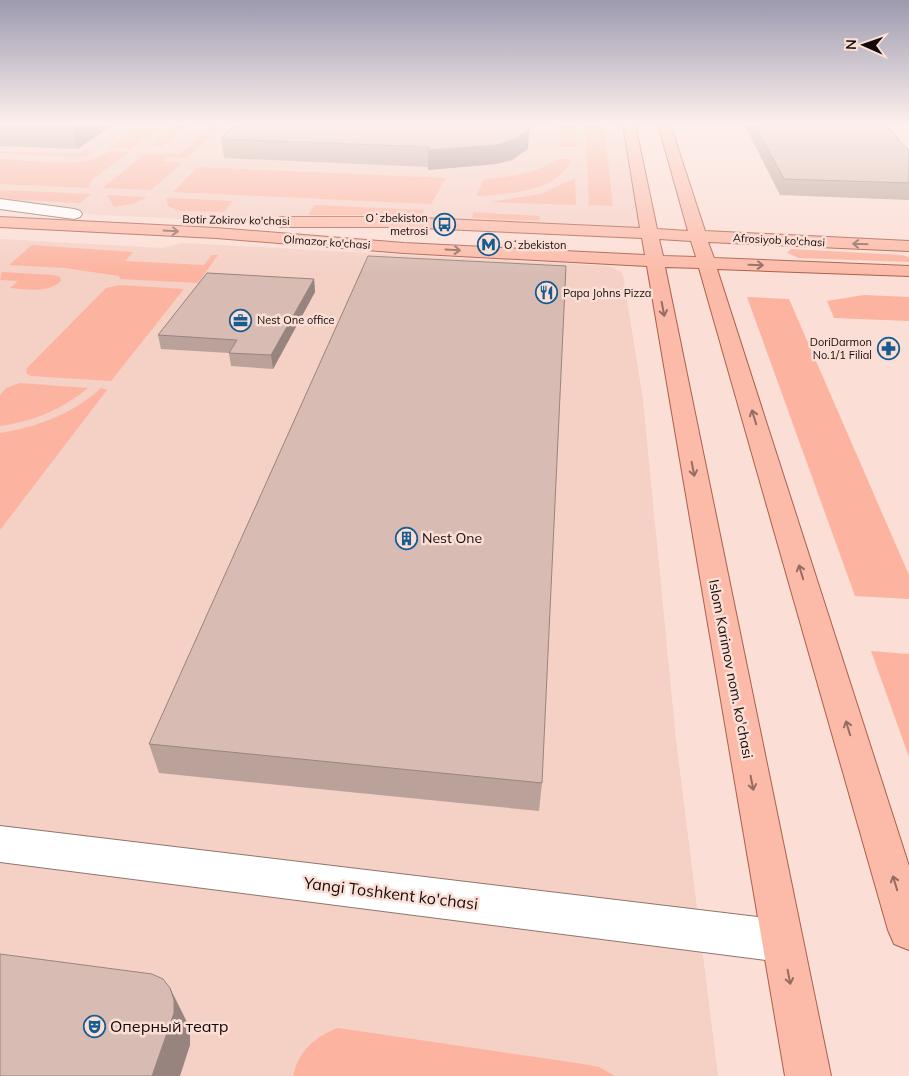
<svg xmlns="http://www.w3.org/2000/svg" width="909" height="1076" viewBox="0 0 909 1076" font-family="Mulish,sans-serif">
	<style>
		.built { fill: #f5d0c5 }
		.green { fill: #fcb4a0 }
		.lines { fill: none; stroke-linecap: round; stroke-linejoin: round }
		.minor-casing { stroke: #8e756d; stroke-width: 2 }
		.major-casing { stroke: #aa604b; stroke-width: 2 }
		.minor { fill: #fff; fill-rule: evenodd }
		.major { fill: #fcbba9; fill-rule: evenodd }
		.wall { fill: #baa29b }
		.shaded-wall { fill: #97847e }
		.building { fill: #d8bcb4; stroke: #97847e }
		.oneway { stroke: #946c61 }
		.labels { text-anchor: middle; stroke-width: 5; stroke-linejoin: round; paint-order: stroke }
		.far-poi-label { font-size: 11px; fill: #140b09; stroke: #fbded5; text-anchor: start }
		.far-street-label { font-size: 11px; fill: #140b09; stroke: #fbded5 }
		.poi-label { font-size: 14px; fill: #140b09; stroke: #fbded5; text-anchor: start }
		.street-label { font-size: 14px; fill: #140b09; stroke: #fbded5 }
		.near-street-label { font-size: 16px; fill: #140b09; stroke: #fbded5 }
		.near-poi-label { font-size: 16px; fill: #140b09; stroke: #fbded5; text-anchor: start }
	</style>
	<rect width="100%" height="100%" fill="#fbded5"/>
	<!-- built -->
	<g class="built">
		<path d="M0 124H629L649 234 204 220 0 210Z"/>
		<path d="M0 239 162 248 182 243 556 263 608 266 620 271 623 275 643 400 676 740 718 1076H0Z"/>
	</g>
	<!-- green -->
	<g class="green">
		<path d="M178 124H190L162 147 150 146Z"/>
		<path d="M214 124H225L186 158 168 157 163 161 182 163 151 190 103 188 144 154H180Z"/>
		<path d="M559 124H574L576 147H559Z"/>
		<path d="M585 124H604L613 206 589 205Z"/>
		<path d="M136 128 156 129 131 149 109 148Z"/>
		<path d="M86 150 92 151 87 155 75 157 0 153V151L77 154Z"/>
		<path d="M110 151 128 152 92 180 89 188 0 184V159C32 160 84 170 110 151Z"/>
		<path d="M558 159H572C569 163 567 169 563 172 546 192 500 195 476 196L484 179C509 177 536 174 558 159Z"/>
		<path d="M198 167 446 178 431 204 173 192Z"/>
		<path d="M575 178 576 205 490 202 540 194Z"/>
		<path d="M0 190 91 194 80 203 0 199Z"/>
		<path d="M107 195 147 197 133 204 114 207Z"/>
		<path d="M166 198 233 201 224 212 179 211 168 206Z"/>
		<path d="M315 205 424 210 422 215H308Z"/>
		<path d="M473 212 540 216 539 221 472 218Z"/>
		<path d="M32 245 133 252 125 261 204 265 212 255H218L198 283 120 279 119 276 65 268 9 265Z"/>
		<path d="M791 249 902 255 909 257V262L799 258 787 253Z"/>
		<path d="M2 272 54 275 60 277 61 281C48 294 26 289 10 288L18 281 0 280Z"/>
		<path d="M120 285 184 289 111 381 31 376 26 373 27 368 106 288Z"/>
		<path d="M864 295 909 297V321L834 318 827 301Z"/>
		<path d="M747 297 789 299 909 575V599L855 596Z"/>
		<path d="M20 383 88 388C63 409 32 422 0 426V395L6 388Z"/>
		<path d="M101 388 107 390 0 530V433C37 427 73 414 101 388Z"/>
		<path d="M871 651 909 654V757Z"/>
		<path d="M338 1028 577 1063 599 1067 615 1076H293C298 1052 315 1036 338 1028Z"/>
	</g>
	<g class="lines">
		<defs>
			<g id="minor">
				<path d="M0 199 74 209 80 211 82 214 80 217 74 219 0 209Z"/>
				<path d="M0 826 782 920 797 926 803 941 797 956 782 962 0 862Z"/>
			</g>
			<path id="major" d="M623 124H635L657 229 688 231 658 124H670L705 231 909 241V251L708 242 714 258 909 266V276L717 269 909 866V950L894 944 888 930 699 268 665 267 831 1076H785L647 266 404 253 216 238 0 227V217L216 228 404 243 645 255 642 238 398 227H281L275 225 273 222 275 219 281 217H398L640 228ZM659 239 691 241 696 257 663 256Z"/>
		</defs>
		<!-- minor casing -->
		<use href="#minor" class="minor-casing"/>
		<!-- major casing -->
		<use href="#major" class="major-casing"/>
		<!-- minor -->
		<use href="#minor" class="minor"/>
		<!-- major -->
		<use href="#major" class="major"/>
	</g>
	<!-- wall -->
	<g class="wall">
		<path d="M0 124H113L78 149 0 146Z"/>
		<path d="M744 124H885L909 151V200L780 195Z"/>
		<path d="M221 139 528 149 512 160 496 164 428 170V167L224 158Z"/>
		<path d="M314 279 315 292 273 369 231 366 229 353 161 349 158 335Z"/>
		<path d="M149 744 542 783 539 811 159 773Z"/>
	</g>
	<!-- shaded-wall -->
	<g class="shaded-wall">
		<path d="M71 124H113L78 149Z"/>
		<path d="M530 124 528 149 512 160 496 164 428 170V150Z"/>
		<path d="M314 279 315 292 273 369 271 355Z"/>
		<path d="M170 988 186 1020 190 1032V1045L180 1076H152Z"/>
	</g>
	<!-- building -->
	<g class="building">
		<path d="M236 124H529V130L513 140 496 145 428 150 429 147 221 139Z"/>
		<path d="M754 124H885L909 151V183L784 179Z"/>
		<path d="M368 256 566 266 542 783 149 744Z"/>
		<path d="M207 273 314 279 271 355 229 353 237 340 158 335Z"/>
		<path d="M0 954 152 974 163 979 170 988 174 1000V1013L152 1076H0Z"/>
	</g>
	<!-- one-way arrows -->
	<defs><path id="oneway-shaft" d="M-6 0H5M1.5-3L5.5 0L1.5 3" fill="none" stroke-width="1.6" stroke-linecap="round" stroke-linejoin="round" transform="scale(1.25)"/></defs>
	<g class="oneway">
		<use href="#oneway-shaft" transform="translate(171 231) rotate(3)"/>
		<use href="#oneway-shaft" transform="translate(860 244) rotate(-178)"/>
		<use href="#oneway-shaft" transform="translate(453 250) rotate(3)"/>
		<use href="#oneway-shaft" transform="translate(756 265) rotate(2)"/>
		<use href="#oneway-shaft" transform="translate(663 309) rotate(79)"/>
		<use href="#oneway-shaft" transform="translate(754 417) rotate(-107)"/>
		<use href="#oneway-shaft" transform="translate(693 469) rotate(79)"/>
		<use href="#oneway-shaft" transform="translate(801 572) rotate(-107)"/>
		<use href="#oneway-shaft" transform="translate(848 728) rotate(-107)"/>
		<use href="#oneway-shaft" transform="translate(752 783) rotate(79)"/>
		<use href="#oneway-shaft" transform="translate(895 883) rotate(-107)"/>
		<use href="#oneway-shaft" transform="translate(789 977) rotate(79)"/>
	</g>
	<!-- sky -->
	<linearGradient id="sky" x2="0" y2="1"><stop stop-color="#9d9ab0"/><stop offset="0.45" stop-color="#fdf0ec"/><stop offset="1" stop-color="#fdf0ec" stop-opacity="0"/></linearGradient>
	<rect width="909" height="274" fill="url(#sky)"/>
	<!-- icons -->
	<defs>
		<symbol id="bus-ring" viewBox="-11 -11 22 22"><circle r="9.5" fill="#fbded5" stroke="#165c90" stroke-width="1.5"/><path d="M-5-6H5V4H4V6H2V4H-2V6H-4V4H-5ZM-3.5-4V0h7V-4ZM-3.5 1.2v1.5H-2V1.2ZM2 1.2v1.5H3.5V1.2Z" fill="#165c90"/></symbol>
		<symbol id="metro-ring" viewBox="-11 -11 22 22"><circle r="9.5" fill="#fbded5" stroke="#165c90" stroke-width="1.5"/><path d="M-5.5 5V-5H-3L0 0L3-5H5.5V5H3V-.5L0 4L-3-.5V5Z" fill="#165c90"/></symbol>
		<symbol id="restaurant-ring" viewBox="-11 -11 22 22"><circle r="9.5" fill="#fbded5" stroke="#165c90" stroke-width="1.5"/><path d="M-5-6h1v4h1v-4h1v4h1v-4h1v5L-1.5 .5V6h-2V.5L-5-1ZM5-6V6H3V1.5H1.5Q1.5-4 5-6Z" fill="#165c90"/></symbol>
		<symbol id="office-ring" viewBox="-11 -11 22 22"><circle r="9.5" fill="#fbded5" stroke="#165c90" stroke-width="1.5"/><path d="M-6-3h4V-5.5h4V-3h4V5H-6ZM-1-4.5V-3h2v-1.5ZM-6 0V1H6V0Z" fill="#165c90"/></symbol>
		<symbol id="pharmacy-ring" viewBox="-11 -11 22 22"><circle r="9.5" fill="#fbded5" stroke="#165c90" stroke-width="1.5"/><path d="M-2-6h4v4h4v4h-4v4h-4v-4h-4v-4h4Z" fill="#165c90"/></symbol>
		<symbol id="building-ring" viewBox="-11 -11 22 22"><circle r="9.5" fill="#fbded5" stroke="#165c90" stroke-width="1.5"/><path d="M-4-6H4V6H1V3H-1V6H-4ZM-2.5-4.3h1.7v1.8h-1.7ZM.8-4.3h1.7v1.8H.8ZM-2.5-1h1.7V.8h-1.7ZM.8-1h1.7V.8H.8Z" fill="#165c90"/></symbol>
		<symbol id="theatre-ring" viewBox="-11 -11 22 22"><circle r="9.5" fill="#fbded5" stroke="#165c90" stroke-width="1.5"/><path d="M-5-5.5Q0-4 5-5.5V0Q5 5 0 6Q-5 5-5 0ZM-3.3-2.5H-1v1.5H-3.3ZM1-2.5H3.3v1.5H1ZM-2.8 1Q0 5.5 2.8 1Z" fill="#165c90"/></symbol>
	</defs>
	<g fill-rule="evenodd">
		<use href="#bus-ring" x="432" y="212" width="25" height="25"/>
		<use href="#metro-ring" x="476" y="232" width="25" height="25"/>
		<use href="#restaurant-ring" x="534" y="280" width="25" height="25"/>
		<use href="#office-ring" x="228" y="308" width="25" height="25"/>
		<use href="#pharmacy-ring" x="876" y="336" width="25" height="25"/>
		<use href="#building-ring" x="394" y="526" width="25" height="25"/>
		<use href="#theatre-ring" x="82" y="1014" width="25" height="25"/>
	</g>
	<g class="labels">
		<!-- far-poi labels -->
		<g class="far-poi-label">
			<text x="428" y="222" text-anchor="end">Oʻzbekiston<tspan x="428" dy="13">metrosi</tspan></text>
			<text x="504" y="249">Oʻzbekiston</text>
			<text x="563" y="297">Papa Johns Pizza</text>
			<text x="257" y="324">Nest One office</text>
			<text x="872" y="346" text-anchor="end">DoriDarmon<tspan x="872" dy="13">No.1/1 Filial</tspan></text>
		</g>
		<!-- far-street labels -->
		<g class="far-street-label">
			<text transform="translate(236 220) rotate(1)" y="4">Botir Zokirov ko'chasi</text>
			<text transform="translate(779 240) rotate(3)" y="4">Afrosiyob ko'chasi</text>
			<text transform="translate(327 242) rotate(4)" y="4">Olmazor ko'chasi</text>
		</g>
		<!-- poi labels -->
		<g class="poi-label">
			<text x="422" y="543">Nest One</text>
		</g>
		<!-- street labels -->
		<g class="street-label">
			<text transform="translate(731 669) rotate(79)" y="5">Islom Karimov nom. ko'chasi</text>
		</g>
		<!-- near-street labels -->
		<g class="near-street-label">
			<text transform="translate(391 893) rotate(7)" y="6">Yangi Toshkent ko'chasi</text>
		</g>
		<!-- near-poi labels -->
		<g class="near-poi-label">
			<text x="110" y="1032">Оперный театр</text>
		</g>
	</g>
	<!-- north arrow -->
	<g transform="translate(864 45) rotate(272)" stroke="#fbded5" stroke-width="4" paint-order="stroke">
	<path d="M0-4L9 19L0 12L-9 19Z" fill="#140b09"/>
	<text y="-8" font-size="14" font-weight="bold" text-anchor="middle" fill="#140b09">N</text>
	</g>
</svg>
